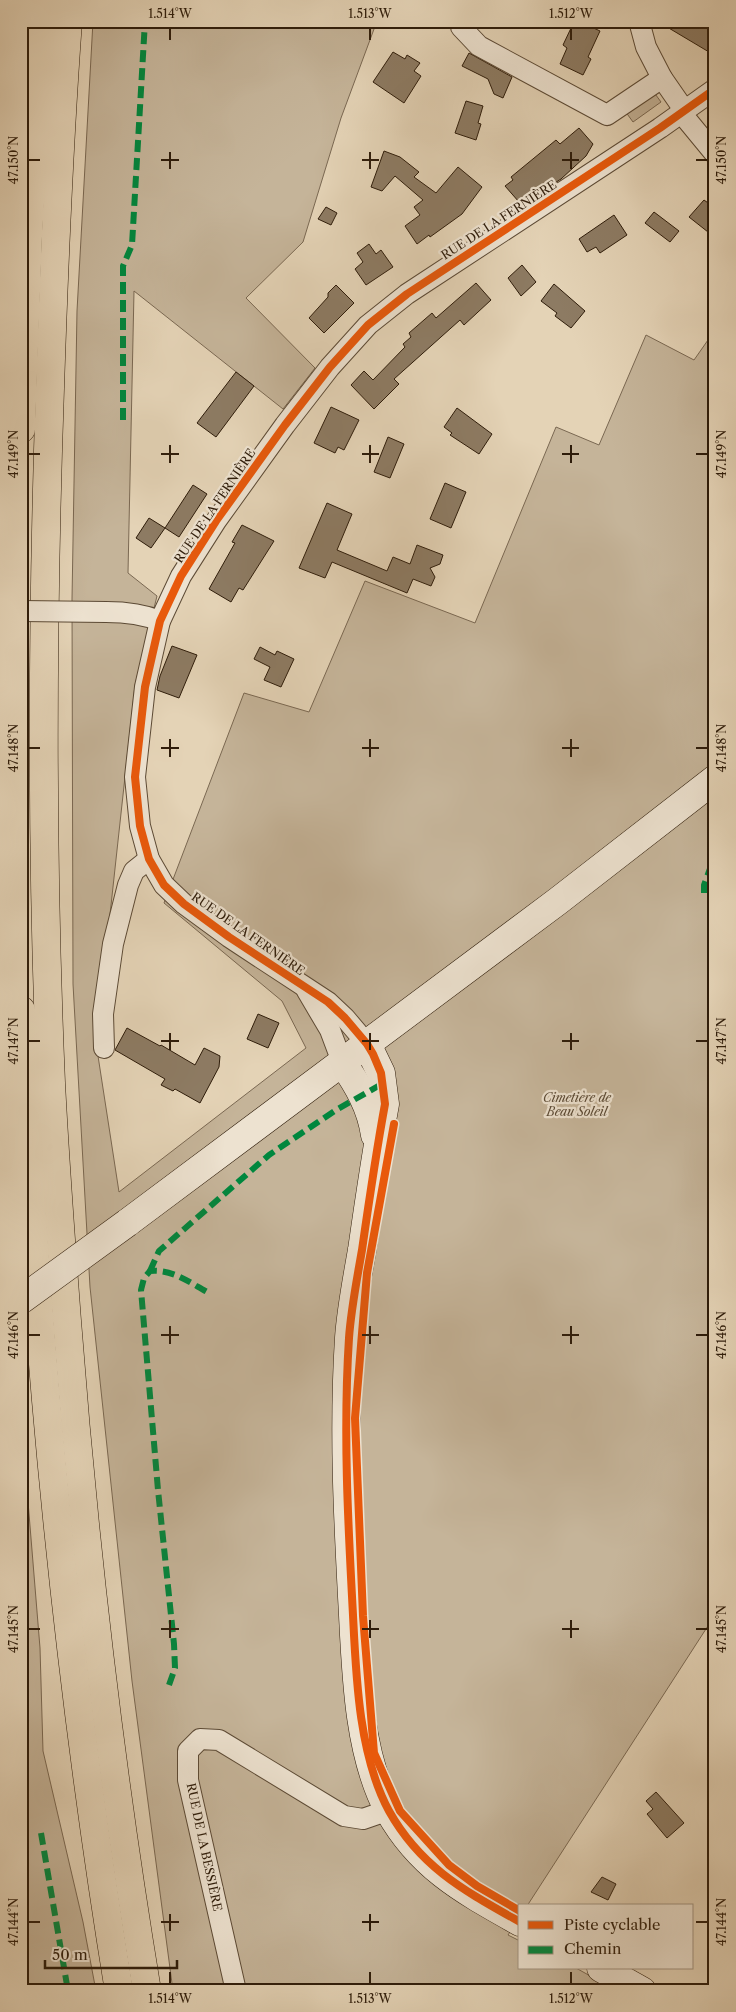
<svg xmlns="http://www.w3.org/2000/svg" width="736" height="2012" viewBox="0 0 736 2012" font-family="'Libre Caslon Text',serif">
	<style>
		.green { fill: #c5b499; stroke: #7a6852 }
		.building { fill: #8d7b63; stroke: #2e1c0a }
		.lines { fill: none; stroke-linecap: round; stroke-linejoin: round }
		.street-casing { stroke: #5c4a35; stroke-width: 22 }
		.secondary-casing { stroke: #2e1c0a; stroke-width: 29 }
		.highway-casing { stroke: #2e1c0a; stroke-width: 29 }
		.street { stroke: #ede2d0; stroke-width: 20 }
		.secondary { stroke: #ede2d0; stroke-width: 28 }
		.highway { stroke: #e4d3b6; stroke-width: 28 }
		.street-bridge-casing { stroke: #5c4a35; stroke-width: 22; stroke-linecap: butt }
		.secondary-bridge-casing { stroke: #2e1c0a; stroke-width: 29; stroke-linecap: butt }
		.street-bridge { stroke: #ede2d0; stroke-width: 20 }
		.secondary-bridge { stroke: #ede2d0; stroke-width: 28 }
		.quiet { stroke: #00873e; stroke-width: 6; stroke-dasharray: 12 6; stroke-linecap: butt }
		.cycleway-casing { stroke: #ede2d0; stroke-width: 11 }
		.cycleway { stroke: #e8590c; stroke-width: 8 }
		.ticks { fill: none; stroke: #2e1c0a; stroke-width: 2 }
		.labels { text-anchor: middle; stroke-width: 4.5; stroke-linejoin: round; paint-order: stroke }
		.street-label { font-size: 12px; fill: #2e1c0a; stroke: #ede2d0 }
		.park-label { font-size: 12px; font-style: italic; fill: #5b4a35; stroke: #ede2d0 }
		.neatline { fill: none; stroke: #2e1c0a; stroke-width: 2 }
		.ticks-label { font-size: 12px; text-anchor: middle; fill: #2e1c0a }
	</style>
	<rect width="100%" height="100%" fill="#e4d3b6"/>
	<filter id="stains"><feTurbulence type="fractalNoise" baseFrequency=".004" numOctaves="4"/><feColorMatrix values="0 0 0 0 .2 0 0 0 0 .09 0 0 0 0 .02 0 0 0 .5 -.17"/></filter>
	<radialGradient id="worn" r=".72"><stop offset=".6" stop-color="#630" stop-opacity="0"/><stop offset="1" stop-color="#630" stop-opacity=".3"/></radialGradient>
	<!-- green -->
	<g class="green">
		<path d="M93 21H377L341 118 303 242 246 298 315 368 283 409 134 291 128 573 157 596 135 685 96 1043 119 1192 306 1048 282 1001 164 903 244 693 309 712 365 581 475 623 556 427 599 445 646 335 694 360 715 330V1615L527 1906H520V1917L508 1935 520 1941V1968H576L617 1991H173L132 1681 90 1287 73 984 72 599 77 311Z"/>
		<path d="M653 91 661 102 633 122 625 111Z"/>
		<path d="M21 1416 40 1648 43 1751 83 1922 96 1991H21Z"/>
	</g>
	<!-- building -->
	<g class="building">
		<path d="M579 21 600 31 588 57 591 59 583 75 560 64 567 48 563 45 572 26 576 28Z"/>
		<path d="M657 21H712L707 29 715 34V42L709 52Z"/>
		<path d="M393 52 405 59 407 55 420 63 414 71 421 76 404 103 373 82Z"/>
		<path d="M469 53 512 77 503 98 494 94 488 79 462 66Z"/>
		<path d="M466 101 483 106 478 123 481 124 476 140 455 133Z"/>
		<path d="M579 128 593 144 586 156 561 179 527 201 524 197 519 202 505 186 513 180 511 177 556 140 560 144Z"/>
		<path d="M384 151 400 157 419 172 414 177 436 193 458 167 482 187 462 214 430 237 429 235 417 244 405 226 420 215 414 207 423 200 395 176 382 191 371 187Z"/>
		<path d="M704 200 715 208V222L708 232 689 217Z"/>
		<path d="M326 207 337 213 331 225 318 219Z"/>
		<path d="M654 212 679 231 670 242 645 223Z"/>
		<path d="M614 215 627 235 600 253 596 247 587 252 579 239Z"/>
		<path d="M369 244 376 254 381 250 393 267 366 285 355 269 363 262 357 253Z"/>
		<path d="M522 265 536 282 521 296 508 278Z"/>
		<path d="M476 283 491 300 464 325 460 320 394 379 399 384 374 409 351 385 364 371 373 380 405 347 403 344 411 337 409 333 432 313 436 318Z"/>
		<path d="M554 284 585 311 571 328 555 316 557 313 541 301Z"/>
		<path d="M336 285 354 303 324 333 309 318 328 297V293Z"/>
		<path d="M236 372 254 386 216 437 197 423Z"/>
		<path d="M331 407 359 420 344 450 338 447 335 453 314 443Z"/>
		<path d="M457 408 492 434 479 454 450 435 452 433 444 427Z"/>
		<path d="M388 437 404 444 390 478 374 472Z"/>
		<path d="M445 483 466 492 451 528 430 519Z"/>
		<path d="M193 485 207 494 179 537 165 528Z"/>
		<path d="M327 503 352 514 337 550 387 571 393 557 410 564 417 545 443 555 440 564 430 568 435 577 431 586 413 579 407 593 332 562 325 578 299 568Z"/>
		<path d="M149 518 165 528 151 548 136 538Z"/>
		<path d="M242 525 274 541 243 590 239 588 231 602 209 589 235 543 232 542Z"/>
		<path d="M172 646 197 655 179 698 157 690 160 676Z"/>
		<path d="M260 647 275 655 277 651 294 659 281 687 264 680 270 667 254 659Z"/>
		<path d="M258 1014 279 1023 268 1048 247 1039Z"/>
		<path d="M127 1028 160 1046 161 1045 195 1065 204 1048 220 1056 219 1067 200 1103 175 1089 173 1091 161 1085 165 1079 115 1050Z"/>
		<path d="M656 1792 684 1823 667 1838 647 1814 653 1809 646 1801Z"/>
		<path d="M602 1877 616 1884 608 1900 591 1892Z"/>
	</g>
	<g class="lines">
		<defs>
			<g id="street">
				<path d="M639 21 646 47 662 78 680 104 687 120 715 154"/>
				<path d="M461 27 479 46 607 115 662 78"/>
				<path d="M106 612C125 612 143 614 160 621"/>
				<path d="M307 991 330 1030 342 1062"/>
				<path d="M367 1044 345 1018 328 1002 229 937 184 904 164 885 149 859 140 826 135 777 145 687 160 621 181 576 216 521 285 425 330 367 368 325 407 294 660 128 715 89"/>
				<path d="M104 1048 103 1014 113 944 128 885 134 871 149 859"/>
				<path d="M236 1991 188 1780V1751L200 1739 219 1740 344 1816 363 1819 389 1810"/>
			</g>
			<g id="secondary">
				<path d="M367 1044 381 1073 385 1104C376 1153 369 1201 362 1250 357 1279 351 1309 349 1338 343 1431 348 1523 353 1615 356 1677 359 1756 389 1811 421 1868 465 1891 520 1922"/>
				<path d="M342 1062C358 1085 371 1107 375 1135"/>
				<path d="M127 1223 558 901 715 779"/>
				<path d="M601 1968 642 1991"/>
			</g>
			<g id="highway">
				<path d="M68 21C59 143 54 266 50 388 42 619 41 852 51 1083 55 1162 61 1242 67 1321 84 1545 110 1768 147 1991"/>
				<path d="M21 429 28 236 41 21"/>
				<path d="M21 1010C35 1339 66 1666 119 1991"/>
			</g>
		</defs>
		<!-- street casing -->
		<use href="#street" class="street-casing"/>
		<!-- secondary casing -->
		<use href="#secondary" class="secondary-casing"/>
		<!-- highway casing -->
		<use href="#highway" class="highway-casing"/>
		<!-- street -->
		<use href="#street" class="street"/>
		<!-- secondary -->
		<use href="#secondary" class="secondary"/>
		<!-- highway -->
		<use href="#highway" class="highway"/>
		<defs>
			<path id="street-bridge" d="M21 611 106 612"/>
			<path id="secondary-bridge" d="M21 1300 127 1223"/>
		</defs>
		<!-- street-bridge casing -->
		<use href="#street-bridge" class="street-bridge-casing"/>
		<!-- secondary-bridge casing -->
		<use href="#secondary-bridge" class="secondary-bridge-casing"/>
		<!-- street-bridge -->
		<use href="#street-bridge" class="street-bridge"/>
		<!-- secondary-bridge -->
		<use href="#secondary-bridge" class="secondary-bridge"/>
		<!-- quiet -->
		<g class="quiet">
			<path d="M123 420V266L132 245 145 21"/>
			<path d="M704 893V885L711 866 715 865"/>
			<path d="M150 1271 159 1251 269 1155 336 1110 382 1084"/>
			<path d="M169 1685 175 1668 174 1644 158 1490 141 1290 144 1278 150 1271C173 1269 190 1283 209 1293"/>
			<path d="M41 1833 68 1991"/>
		</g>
		<defs>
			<g id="cycleway">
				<path d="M394 1124 367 1273 355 1418 363 1616 374 1753 400 1811 449 1865 477 1886 520 1911"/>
				<path d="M520 1922C465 1891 421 1868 389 1811 359 1756 356 1677 353 1615 348 1523 343 1431 349 1338 351 1309 357 1279 362 1250 369 1201 376 1153 385 1104L381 1073 373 1054 367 1044 345 1018 328 1002 229 937 184 904 164 885 149 859 140 826 135 777 145 687 160 621 181 576 216 521 285 425 330 367 368 325 407 294 660 128 715 89"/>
			</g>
		</defs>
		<!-- cycleway casing -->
		<use href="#cycleway" class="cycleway-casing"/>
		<!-- cycleway -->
		<use href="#cycleway" class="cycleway"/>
	</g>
	<!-- ticks -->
	<path class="ticks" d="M170 28V40M370 28V40M571 28V40M170 152V169M370 152V169M571 152V169M28 160H40M161 160H179M362 160H379M562 160H579M696 160H708M170 445V463M370 445V463M571 445V463M28 454H40M161 454H179M362 454H379M562 454H579M696 454H708M170 739V757M370 739V757M571 739V757M28 748H40M161 748H179M362 748H379M562 748H579M696 748H708M170 1033V1050M370 1033V1050M571 1033V1050M28 1041H40M161 1041H179M362 1041H379M562 1041H579M696 1041H708M170 1326V1344M370 1326V1344M571 1326V1344M28 1335H40M161 1335H179M362 1335H379M562 1335H579M696 1335H708M170 1620V1638M370 1620V1638M571 1620V1638M28 1629H40M161 1629H179M362 1629H379M562 1629H579M696 1629H708M170 1914V1931M370 1914V1931M28 1922H40M161 1922H179M362 1922H379M696 1922H708M170 1972V1984M370 1972V1984M571 1972V1984"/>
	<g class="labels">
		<!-- street labels -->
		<g class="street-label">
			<text transform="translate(499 220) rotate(-33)" y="4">RUE DE LA FERNIÈRE</text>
			<text transform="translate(215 506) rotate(-56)" y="4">RUE DE LA FERNIÈRE</text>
			<text transform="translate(248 934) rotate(35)" y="4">RUE DE LA FERNIÈRE</text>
			<text transform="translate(204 1847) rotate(78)" y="4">RUE DE LA BESSIÈRE</text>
		</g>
		<!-- park labels -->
		<g class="park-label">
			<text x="577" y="1102">Cimetière de<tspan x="577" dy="14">Beau Soleil</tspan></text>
		</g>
	</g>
	<!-- margin -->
	<rect width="736" height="2012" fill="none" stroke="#e4d3b6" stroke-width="55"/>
	<!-- legend -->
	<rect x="518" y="1904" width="175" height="65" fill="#ede2d0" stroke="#a19381"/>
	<rect x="528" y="1921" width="25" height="8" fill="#e8590c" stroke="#a19381"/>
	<text x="564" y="1930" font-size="15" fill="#2e1c0a">Piste cyclable</text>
	<rect x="528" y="1946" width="25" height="8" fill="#00873e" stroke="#a19381"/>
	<text x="564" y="1954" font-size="15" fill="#2e1c0a">Chemin</text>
	<!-- scale -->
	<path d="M45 1960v8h132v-8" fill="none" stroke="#2e1c0a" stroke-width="2.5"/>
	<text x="52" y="1960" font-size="15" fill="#2e1c0a" stroke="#ede2d0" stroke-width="4" paint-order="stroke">50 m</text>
	<rect x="28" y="28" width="680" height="1956" class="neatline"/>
	<g class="ticks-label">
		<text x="170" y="18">1.514°W</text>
		<text x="370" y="18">1.513°W</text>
		<text x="571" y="18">1.512°W</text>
		<text transform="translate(14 160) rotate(-90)" y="4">47.150°N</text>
		<text transform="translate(722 160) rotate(-90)" y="4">47.150°N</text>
		<text transform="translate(14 454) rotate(-90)" y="4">47.149°N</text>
		<text transform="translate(722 454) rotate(-90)" y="4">47.149°N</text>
		<text transform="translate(14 748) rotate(-90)" y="4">47.148°N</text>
		<text transform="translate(722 748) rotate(-90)" y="4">47.148°N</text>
		<text transform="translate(14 1041) rotate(-90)" y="4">47.147°N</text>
		<text transform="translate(722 1041) rotate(-90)" y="4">47.147°N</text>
		<text transform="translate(14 1335) rotate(-90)" y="4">47.146°N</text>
		<text transform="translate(722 1335) rotate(-90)" y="4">47.146°N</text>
		<text transform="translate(14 1629) rotate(-90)" y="4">47.145°N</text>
		<text transform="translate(722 1629) rotate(-90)" y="4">47.145°N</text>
		<text transform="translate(14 1922) rotate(-90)" y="4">47.144°N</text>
		<text transform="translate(722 1922) rotate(-90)" y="4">47.144°N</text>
		<text x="170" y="2003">1.514°W</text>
		<text x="370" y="2003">1.513°W</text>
		<text x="571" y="2003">1.512°W</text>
	</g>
	<rect width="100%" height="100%" filter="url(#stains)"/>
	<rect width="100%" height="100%" fill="url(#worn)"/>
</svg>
